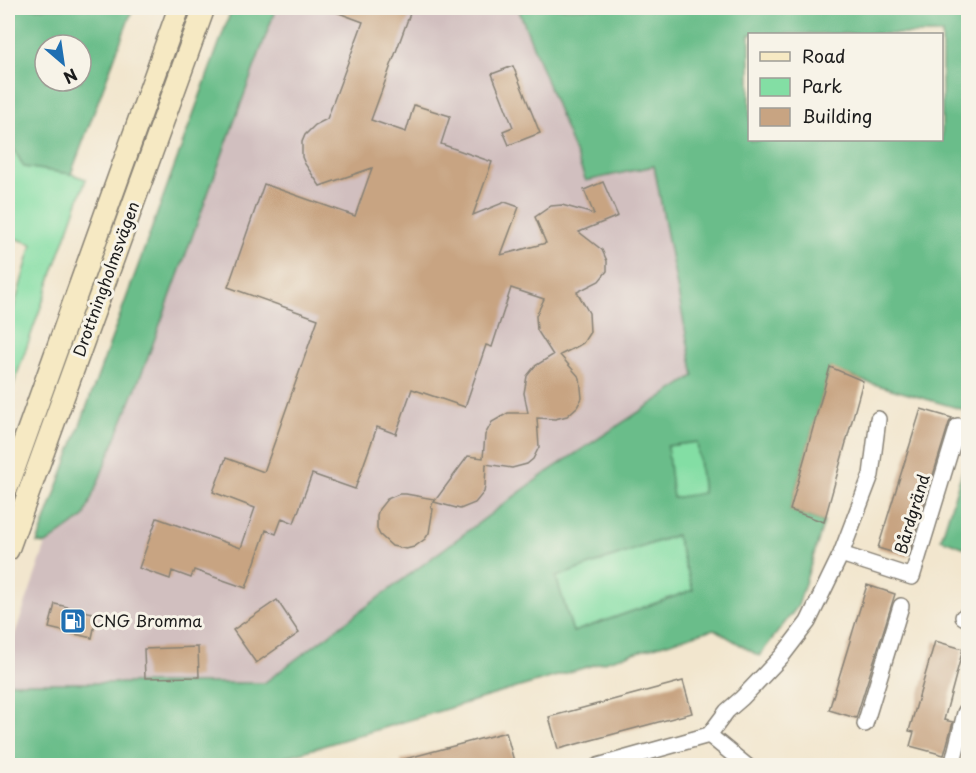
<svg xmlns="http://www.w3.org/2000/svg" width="976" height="773" viewBox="0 0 976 773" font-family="'Playpen Sans',sans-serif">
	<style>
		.industrial { fill: #d1bfbf }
		.green { fill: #83dea4; stroke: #507d60; stroke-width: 1.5 }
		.forest { fill: #6abd8a; stroke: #436c53; stroke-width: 1.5; fill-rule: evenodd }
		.building { fill: #c8a482 }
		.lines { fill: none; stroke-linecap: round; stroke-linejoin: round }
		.minor-casing { stroke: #878175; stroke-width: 18 }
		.secondary-casing { stroke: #878175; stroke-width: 24 }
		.minor { stroke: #fff; stroke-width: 15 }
		.secondary { stroke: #f6e9c3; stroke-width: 21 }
		.labels { text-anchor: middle; stroke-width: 6; stroke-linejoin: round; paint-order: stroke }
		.street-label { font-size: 16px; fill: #1c1c1c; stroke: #f7f3e8 }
		.poi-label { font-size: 16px; fill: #1c1c1c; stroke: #f7f3e8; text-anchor: start }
	</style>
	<rect width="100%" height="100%" fill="#f7f3e8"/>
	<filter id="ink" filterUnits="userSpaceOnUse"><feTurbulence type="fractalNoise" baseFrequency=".0167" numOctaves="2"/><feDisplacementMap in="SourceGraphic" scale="12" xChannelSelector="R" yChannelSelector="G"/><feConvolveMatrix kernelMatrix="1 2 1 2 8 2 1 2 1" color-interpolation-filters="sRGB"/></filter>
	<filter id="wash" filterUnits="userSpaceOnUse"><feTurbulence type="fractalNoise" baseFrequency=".008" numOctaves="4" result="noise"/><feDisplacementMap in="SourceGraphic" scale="24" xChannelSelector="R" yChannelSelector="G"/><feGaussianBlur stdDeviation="1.35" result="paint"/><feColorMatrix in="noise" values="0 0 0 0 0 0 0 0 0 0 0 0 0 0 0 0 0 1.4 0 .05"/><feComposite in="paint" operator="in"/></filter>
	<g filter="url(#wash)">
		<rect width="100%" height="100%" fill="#f2e6ce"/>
		<!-- industrial -->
		<path class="industrial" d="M276 8H518L586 180 654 166 694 376 547 472 264 683H8V654L46 544 84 517 147 360Z"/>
		<!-- green -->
		<g class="green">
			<path d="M8 138 24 167 71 174 86 179 8 400V329L32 244 8 236Z"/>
			<path d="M697 442 703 494 673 498 666 446Z"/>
			<path d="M677 535 693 590 573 632 556 577Z"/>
		</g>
		<!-- forest -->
		<g class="forest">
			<path d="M8 8H133L71 174 24 167 8 138ZM45 45H81V81H45Z"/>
			<path d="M232 8H276L147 360 84 517 46 544 37 543Z"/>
			<path d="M518 8H968V411L863 381 830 368 790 510 824 522 798 606 759 656 714 629 259 765 8 766V683H264L547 472 694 376 654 166 586 181ZM750 34H942V140H750ZM697 442 703 493 673 498 667 446ZM676 535 693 590 573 632 556 577Z"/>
			<path d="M968 453V549L941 539Z"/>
		</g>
		<g id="blocks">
			<!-- building -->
			<g class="building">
				<path d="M329 8H412L371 120 406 132 414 105 450 116 441 144 492 162 473 215 505 202 519 207 501 255 546 243 535 217 551 206 562 205 594 214 584 190 603 182 618 216 579 232 602 250 607 261V271L599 281 577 292 589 313 590 332 583 343 578 346 560 355 580 378 582 398 577 407 567 416 555 419 537 418 539 447 533 459 527 464 512 468 486 464 485 486 484 492 475 503 460 509 434 502 468 456 483 458 485 435 492 422 508 413H528L524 393 527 376 535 366 553 355 537 330 536 316 544 299 511 288 492 347 486 345 465 407 412 389 396 434 377 427 355 489 312 474 294 523 282 518 276 534 266 530 246 588 194 570 191 578 172 571 170 579 139 568 157 518 241 548 255 508 213 492 226 458 264 472 318 319 228 287 264 184 355 216 372 168 320 186 305 164 302 157V142L305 135 315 125 327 119 363 22 328 9Z"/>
				<path d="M513 66 540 133 509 145 503 131 513 127 492 74Z"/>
				<path d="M830 367 863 381 824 522 790 510Z"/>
				<path d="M921 409 952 418 949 423 908 557 878 548Z"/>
				<path d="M399 494H406L434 499 431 508 433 509 429 533 425 539 414 547 406 549 392 546 380 535 377 529V515L379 509 387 499Z"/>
				<path d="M867 585 895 594 856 718 829 710Z"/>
				<path d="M277 600 299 633 256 663 233 630Z"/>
				<path d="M55 604 97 614 92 638 49 628Z"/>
				<path d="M935 641 963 649 944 720 953 722 944 755 910 746 914 732 909 731Z"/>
				<path d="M198 647 199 677 145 678 144 649Z"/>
				<path d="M683 681 692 713 558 749 549 717Z"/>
				<path d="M506 732 515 765H402L401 760Z"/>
			</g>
		</g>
	</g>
	<g filter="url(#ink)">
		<use href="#blocks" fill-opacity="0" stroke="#878175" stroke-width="1.5"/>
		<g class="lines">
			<defs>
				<g id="minor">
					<path d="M841 554 912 577 958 426"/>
					<path d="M963 617 968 619"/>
					<path d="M865 724 901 606"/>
					<path d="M709 735 727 711 742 698 782 656 808 622 841 554 871 475 878 419"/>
					<path d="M598 766 709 735 747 766"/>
					<path d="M952 766 965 713 968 708"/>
				</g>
				<g id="secondary">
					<path d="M8 486 179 8"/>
					<path d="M8 550 204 8"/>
				</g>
			</defs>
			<!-- minor casing -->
			<use href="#minor" class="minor-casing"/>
			<!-- secondary casing -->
			<use href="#secondary" class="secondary-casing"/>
			<!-- minor -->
			<use href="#minor" class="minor"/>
			<!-- secondary -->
			<use href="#secondary" class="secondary"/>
		</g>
	</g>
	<!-- icons -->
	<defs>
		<symbol id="fuel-square" viewBox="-11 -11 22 22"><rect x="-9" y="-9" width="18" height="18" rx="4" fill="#1f6fb2" stroke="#f7f3e8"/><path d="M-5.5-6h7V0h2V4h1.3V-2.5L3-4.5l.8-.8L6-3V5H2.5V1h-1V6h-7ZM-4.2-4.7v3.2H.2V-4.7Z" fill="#fff"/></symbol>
	</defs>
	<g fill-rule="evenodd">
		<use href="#fuel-square" x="58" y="606" width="30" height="30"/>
	</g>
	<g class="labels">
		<!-- street labels -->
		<g class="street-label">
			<text transform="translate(106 279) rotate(-70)" y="6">Drottningholmsvägen</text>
			<text transform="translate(912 514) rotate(-73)" y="6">Bårdgränd</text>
		</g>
		<!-- poi labels -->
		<g class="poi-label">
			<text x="92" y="627">CNG Bromma</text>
		</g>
	</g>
	<!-- margin -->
	<rect width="976" height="773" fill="none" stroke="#f7f3e8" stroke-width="30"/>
	<!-- legend -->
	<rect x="748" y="33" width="195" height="108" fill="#f7f3e8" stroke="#9f9d96" stroke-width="1.5"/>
	<rect x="760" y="52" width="30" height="9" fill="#f6e9c3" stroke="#9f9d96" stroke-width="1.5"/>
	<text x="802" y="63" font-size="18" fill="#1c1c1c">Road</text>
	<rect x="760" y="78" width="30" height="18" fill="#83dea4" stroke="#9f9d96" stroke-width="1.5"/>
	<text x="802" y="93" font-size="18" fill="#1c1c1c">Park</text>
	<rect x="760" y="108" width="30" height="18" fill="#c8a482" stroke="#9f9d96" stroke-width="1.5"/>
	<text x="802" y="123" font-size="18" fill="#1c1c1c">Building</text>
	<!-- north arrow -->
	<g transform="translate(63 63) rotate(151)"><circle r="28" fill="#f7f3e8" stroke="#9f9d96" stroke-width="1.5"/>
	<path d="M0-4.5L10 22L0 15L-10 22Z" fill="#1f6fb2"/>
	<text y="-9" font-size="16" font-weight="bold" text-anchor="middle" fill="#1c1c1c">N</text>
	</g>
</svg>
